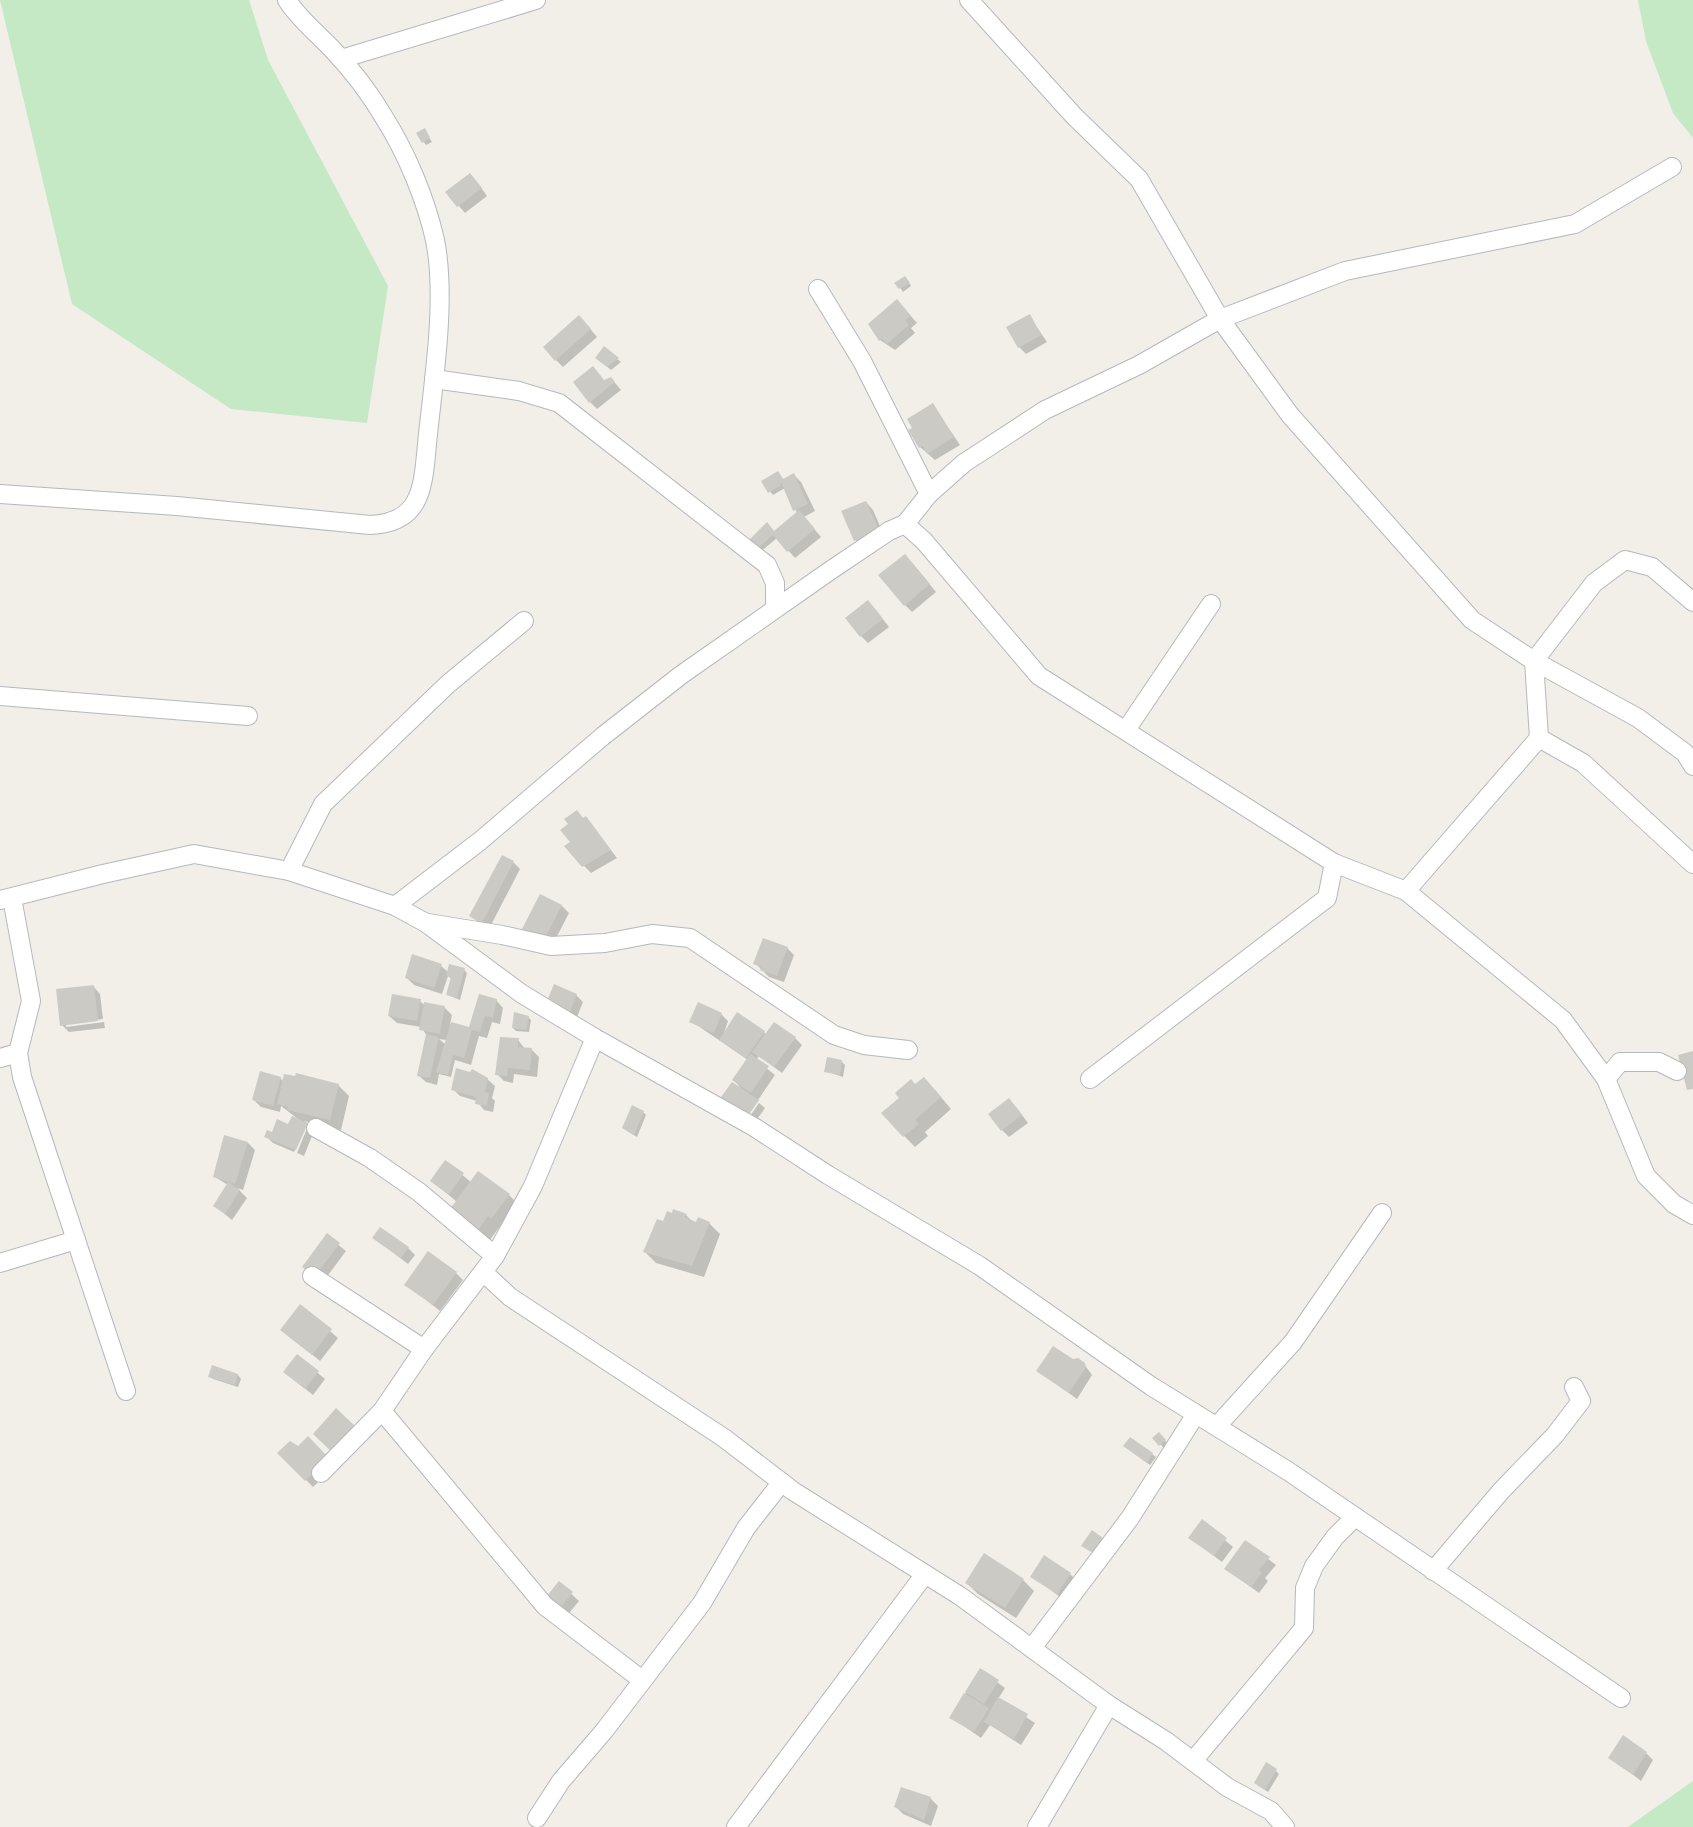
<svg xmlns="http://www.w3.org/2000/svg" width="1693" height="1827" viewBox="0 0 1693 1827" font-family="'Varela Round',sans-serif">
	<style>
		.green { fill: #c5e8c5 }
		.shadow { fill: #0003; fill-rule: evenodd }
		.building { fill: #cccac5 }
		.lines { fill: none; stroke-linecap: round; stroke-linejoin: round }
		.minor-casing { stroke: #b5b8bc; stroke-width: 20 }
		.minor { stroke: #fff; stroke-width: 18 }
	</style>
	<rect width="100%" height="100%" fill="#f1efe8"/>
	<!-- green -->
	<g class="green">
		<path d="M0 0H249L268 60 388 286 367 423 231 409 72 304Z"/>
		<path d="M1638 0H1693V138L1673 113 1646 41Z"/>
		<path d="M1693 1781V1827H1628Z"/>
	</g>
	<!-- shadow -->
	<g class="shadow">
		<path d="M424 130 432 142 426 145 418 134Z"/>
		<path d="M477 182 487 196 465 213 447 192Z"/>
		<path d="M908 281 911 286 903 292 897 283Z"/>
		<path d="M904 308 917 323 911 328 915 333 895 350 880 340 870 325Z"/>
		<path d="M1029 316 1047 342 1026 354 1019 347Z"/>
		<path d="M586 324 597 337 563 367 556 360Z"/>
		<path d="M604 349 621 362 611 370 600 361Z"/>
		<path d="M611 378 621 390 597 409 590 402 604 381Z"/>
		<path d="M933 405 960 445 935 460 920 447Z"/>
		<path d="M778 473 784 480 794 475 801 482 815 511 804 517 821 537 795 558 777 538 759 553 749 542 774 533 797 513 785 488 773 495 763 482Z"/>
		<path d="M866 502 873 510 885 538 863 547 856 540Z"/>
		<path d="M912 563 936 592 912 612 905 605Z"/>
		<path d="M875 609 889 627 868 643 861 636Z"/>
		<path d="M586 818 617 858 591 873 566 847 572 843Z"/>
		<path d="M513 862 520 869 489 929 470 916Z"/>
		<path d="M541 896 562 906 569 913 552 946 531 936Z"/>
		<path d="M787 948 794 955 784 982 769 977 755 963Z"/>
		<path d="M441 966 448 972 464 970 467 973 460 1000 448 995 452 979 448 976 442 994 414 985 406 977Z"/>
		<path d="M93 986 100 994 103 1019 66 1024V1027L104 1022 105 1028 69 1032 62 1025Z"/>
		<path d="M576 995 583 1002 575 1022 554 1012Z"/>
		<path d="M496 1000 503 1008 500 1024 492 1022 487 1038 479 1036 471 1065 455 1060 451 1077 439 1074 437 1085 426 1082 418 1075 427 1036 421 1027 397 1023 389 1016 420 1001 423 1004 445 1008 452 1015 450 1024 470 1029ZM439 1039 447 1040 446 1045Z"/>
		<path d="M721 1014 728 1021 724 1033 764 1032 766 1035 795 1038 802 1045 782 1073 759 1056 756 1060 775 1075 758 1100 743 1091 734 1080 748 1060 691 1021Z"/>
		<path d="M528 1017 531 1020 529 1032 516 1031 513 1028Z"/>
		<path d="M518 1040 525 1049H531L539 1057 537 1077 514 1074 513 1083 504 1081 497 1074Z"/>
		<path d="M842 1062 845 1065 843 1077 825 1071Z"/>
		<path d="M280 1078 284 1082 338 1085 349 1096 341 1130 304 1121 308 1125H305L294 1152 273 1143 266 1136 302 1122 281 1106 280 1112 261 1107 253 1099Z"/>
		<path d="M487 1079 495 1086 492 1098 495 1101 493 1112 484 1110 477 1101 460 1096 453 1089Z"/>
		<path d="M916 1086 935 1090 951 1109 925 1132 928 1136 915 1147 883 1114Z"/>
		<path d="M759 1103 765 1108 750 1129 744 1125Z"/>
		<path d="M1016 1107 1028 1123 1009 1137 1002 1130Z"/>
		<path d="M643 1112 646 1115 637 1137 627 1131Z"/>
		<path d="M308 1126 314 1131 304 1156 297 1153Z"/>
		<path d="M225 1137 248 1143 255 1150 243 1190 237 1188 247 1198 232 1220 215 1206 228 1185 215 1177Z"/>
		<path d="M446 1162 471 1182 509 1195 520 1206 503 1229 500 1226 490 1240 463 1220 457 1202 432 1181Z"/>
		<path d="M686 1215 693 1222 709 1223 720 1234 704 1277 656 1263 645 1252 664 1223Z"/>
		<path d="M327 1236 346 1251 323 1282 311 1274Z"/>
		<path d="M374 1238 408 1248 415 1255 408 1264Z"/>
		<path d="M456 1273 463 1280 440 1311 406 1284Z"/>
		<path d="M301 1306 338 1338 320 1361 282 1330Z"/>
		<path d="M297 1356 325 1379 313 1395 292 1378Z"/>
		<path d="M1073 1361 1084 1364 1092 1375 1077 1399 1038 1371Z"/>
		<path d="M213 1367 238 1375 241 1379 238 1387 213 1379 210 1376Z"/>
		<path d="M1159 1434 1168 1444 1164 1448 1154 1438Z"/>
		<path d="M1131 1439 1156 1457 1150 1465 1128 1449Z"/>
		<path d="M280 1453 335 1466 313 1487Z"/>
		<path d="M1202 1521 1233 1547 1222 1562 1190 1538Z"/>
		<path d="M1246 1542 1276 1565 1265 1578 1268 1581 1259 1593 1226 1569Z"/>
		<path d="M1070 1574 1077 1581 1064 1600 1032 1576Z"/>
		<path d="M1023 1580 1034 1591 1016 1618 978 1594 967 1583Z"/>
		<path d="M559 1583 579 1601 560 1624Z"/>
		<path d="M980 1670 1005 1688 998 1699 1035 1723 1021 1745 990 1725 981 1738 951 1717Z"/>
		<path d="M1646 1753 1653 1760 1641 1781 1610 1757Z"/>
		<path d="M1276 1771 1279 1774 1268 1792 1259 1786Z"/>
		<path d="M930 1798 938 1806 931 1826 903 1814 896 1807Z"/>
	</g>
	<!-- building -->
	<g class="building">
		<path d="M425 128 430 138 422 143 416 133Z"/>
		<path d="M470 173 482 188 457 207 445 192Z"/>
		<path d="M905 276 910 283 899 289 894 283Z"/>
		<path d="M897 299 911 316 905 320 909 325 887 344 882 339 879 341 868 324Z"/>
		<path d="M1030 314 1041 335 1018 348 1006 327Z"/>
		<path d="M579 315 591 329 555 361 543 347Z"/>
		<path d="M604 346 619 358 607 367 595 358Z"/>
		<path d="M593 366 604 380 611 377 615 382 589 403 573 382Z"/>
		<path d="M933 403 954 437 927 454 923 446 919 448 908 430 912 428 907 419Z"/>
		<path d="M778 471 783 479 794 473 808 504 793 511 781 482 780 486 768 493 761 481Z"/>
		<path d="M866 501 879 530 854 541 841 511Z"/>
		<path d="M799 510 815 529 787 552 773 535 755 551 747 542 767 522 774 531Z"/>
		<path d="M905 554 930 584 904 606 878 575Z"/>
		<path d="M868 600 883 619 860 637 845 618Z"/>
		<path d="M577 810 583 818 586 816 611 850 582 867 564 846 570 842 560 830 568 824 564 819Z"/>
		<path d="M502 855 514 861 482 923 469 916Z"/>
		<path d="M540 894 562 905 544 940 522 929Z"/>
		<path d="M763 938 788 947 777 976 760 970 761 967 753 964Z"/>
		<path d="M412 954 442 964 434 988 405 978Z"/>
		<path d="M449 964 465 968 457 998 446 995 451 977 446 976Z"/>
		<path d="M554 984 577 994 568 1016 545 1006Z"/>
		<path d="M94 985 98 1021 60 1026 56 989Z"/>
		<path d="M392 994 421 999 417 1021 388 1016Z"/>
		<path d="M479 994 497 999 493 1018 485 1016 480 1032 472 1030 464 1058 453 1055 448 1075 436 1072 451 1022 469 1027Z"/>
		<path d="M424 1002 445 1006 440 1034 419 1030Z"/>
		<path d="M698 1002 722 1013 714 1033 689 1022Z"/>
		<path d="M514 1012 529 1016 526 1030 512 1028Z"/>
		<path d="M737 1012 765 1031 746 1058 719 1040Z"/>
		<path d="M774 1022 796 1037 774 1067 752 1052Z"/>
		<path d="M426 1034 439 1037 430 1078 417 1076Z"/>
		<path d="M500 1037 519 1038 518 1047 532 1048 530 1070 508 1068 507 1076 495 1075Z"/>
		<path d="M1693 1051V1089L1687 1090 1678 1055Z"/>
		<path d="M750 1054 769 1066 751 1093 732 1080Z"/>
		<path d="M827 1057 842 1060 840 1075 824 1072Z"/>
		<path d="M456 1068 470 1072 472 1069 488 1078 485 1092 489 1093 487 1106 475 1104 476 1097 451 1090Z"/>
		<path d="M260 1071 281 1077 273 1106 252 1100Z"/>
		<path d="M296 1073 339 1084 330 1120 287 1110 288 1107 277 1104 284 1074 295 1076Z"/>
		<path d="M924 1077 941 1097 915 1120 919 1124 903 1137 881 1113 899 1098 895 1093 911 1079 915 1084Z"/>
		<path d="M732 1082 759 1100 743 1123 716 1104Z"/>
		<path d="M1009 1098 1022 1115 1001 1131 988 1114Z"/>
		<path d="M632 1105 644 1111 634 1135 622 1128Z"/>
		<path d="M292 1116 308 1123 296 1150 264 1137 267 1130 272 1132 277 1119 288 1124Z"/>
		<path d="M224 1135 248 1142 235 1184 213 1177Z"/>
		<path d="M445 1160 464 1173 449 1195 430 1181Z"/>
		<path d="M478 1171 510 1194 491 1219 488 1216 478 1230 450 1209Z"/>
		<path d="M228 1182 240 1190 225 1214 213 1206Z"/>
		<path d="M673 1209 687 1214 685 1217 696 1222 698 1217 710 1222 692 1266 643 1252 657 1219 663 1221 667 1211 672 1213Z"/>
		<path d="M380 1227 409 1247 401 1258 372 1238Z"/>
		<path d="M327 1233 340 1243 315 1276 302 1267Z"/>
		<path d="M428 1251 457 1272 433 1305 404 1285Z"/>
		<path d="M300 1304 332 1329 312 1355 280 1330Z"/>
		<path d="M1053 1346 1073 1359 1078 1358 1085 1363 1086 1367 1069 1393 1036 1371Z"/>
		<path d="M297 1354 319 1371 305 1389 283 1372Z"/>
		<path d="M212 1365 238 1374 235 1385 208 1377Z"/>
		<path d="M336 1408 357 1428 334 1454 313 1434Z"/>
		<path d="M1159 1432 1166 1440 1159 1446 1152 1438Z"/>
		<path d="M308 1436 329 1458 305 1481 277 1453 290 1441 298 1446Z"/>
		<path d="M1130 1437 1153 1453 1147 1463 1123 1446Z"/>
		<path d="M1202 1519 1227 1538 1214 1556 1188 1538Z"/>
		<path d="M1092 1530 1103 1538 1093 1553 1081 1546Z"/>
		<path d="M1245 1540 1270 1557 1259 1570 1262 1573 1251 1587 1224 1569Z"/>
		<path d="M984 1553 1024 1579 1005 1608 965 1583Z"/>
		<path d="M1044 1555 1071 1573 1057 1594 1030 1577Z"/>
		<path d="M559 1581 573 1592 552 1618 538 1607Z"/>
		<path d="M980 1668 999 1680 984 1704 965 1692Z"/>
		<path d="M964 1693 989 1708 974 1732 949 1718Z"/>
		<path d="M998 1697 1028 1714 1014 1739 984 1722Z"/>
		<path d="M1623 1735 1647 1752 1633 1775 1608 1758Z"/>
		<path d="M1266 1762 1277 1769 1265 1790 1254 1783Z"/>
		<path d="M901 1787 931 1797 924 1820 894 1807Z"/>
	</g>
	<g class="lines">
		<defs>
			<g id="minor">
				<path d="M969 0 1074 116 1139 179 1220 319 1290 415 1472 620 1534 661 1638 718 1685 753 1693 766"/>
				<path d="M341 59 536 0"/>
				<path d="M818 289 862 361 929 494"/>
				<path d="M434 379 519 391 559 403 767 565 775 583V608"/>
				<path d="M0 494 177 506 370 525C422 523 423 487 427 444 433 382 447 301 435 240 426 200 407 154 385 119 371 95 352 70 333 50 318 34 298 18 287 0"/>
				<path d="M905 524 924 541 1039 676 1334 863 1406 891 1563 1020 1606 1079 1620 1062H1659L1677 1071"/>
				<path d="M0 696 248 716"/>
				<path d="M1126 730 1211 604"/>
				<path d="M1539 738 1583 763 1693 864"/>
				<path d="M289 871 323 804 448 684 524 621"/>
				<path d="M1406 891 1539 738 1534 661 1594 583 1625 560 1652 567 1693 602"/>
				<path d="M12 898 31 1001 18 1053 22 1077 126 1391"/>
				<path d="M0 900 103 874 194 854 289 871 395 906 426 923 522 994 595 1038 754 1127 828 1175 980 1266 1151 1386 1288 1471 1621 1698"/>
				<path d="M395 906 480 841 603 736 681 675 831 570 889 531 905 524 929 494 964 463 1045 410 1139 365 1220 319 1345 271 1575 224 1672 167"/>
				<path d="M428 923 502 935 551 946 605 943 652 934 690 938 834 1035 864 1045 908 1050"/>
				<path d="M0 1058 18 1053"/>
				<path d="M1090 1079 1327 898 1334 863"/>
				<path d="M1606 1079 1646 1176 1674 1204 1693 1215"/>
				<path d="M316 1128 370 1158 419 1192 495 1256"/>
				<path d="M0 1263 76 1240"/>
				<path d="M483 1272 510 1297 724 1438 793 1491 960 1596 1109 1705 1166 1741 1227 1787 1271 1811 1285 1827"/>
				<path d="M312 1276 424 1349"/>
				<path d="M382 1411 545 1606 642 1680"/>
				<path d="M1217 1426 1293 1342 1382 1213"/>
				<path d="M321 1473 382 1411 424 1349 495 1256 533 1186 595 1038"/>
				<path d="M1433 1571 1501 1491 1555 1435 1581 1401 1574 1387"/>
				<path d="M1032 1648 1130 1518 1196 1414"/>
				<path d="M1193 1761 1304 1628 1305 1588 1314 1566 1335 1537 1354 1518"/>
				<path d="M537 1818 561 1781 604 1731 702 1603 746 1528 781 1483"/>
				<path d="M736 1827 925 1574"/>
				<path d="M1037 1827 1109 1705"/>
			</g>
		</defs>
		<!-- minor casing -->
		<use href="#minor" class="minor-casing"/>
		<!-- minor -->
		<use href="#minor" class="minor"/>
	</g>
</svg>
